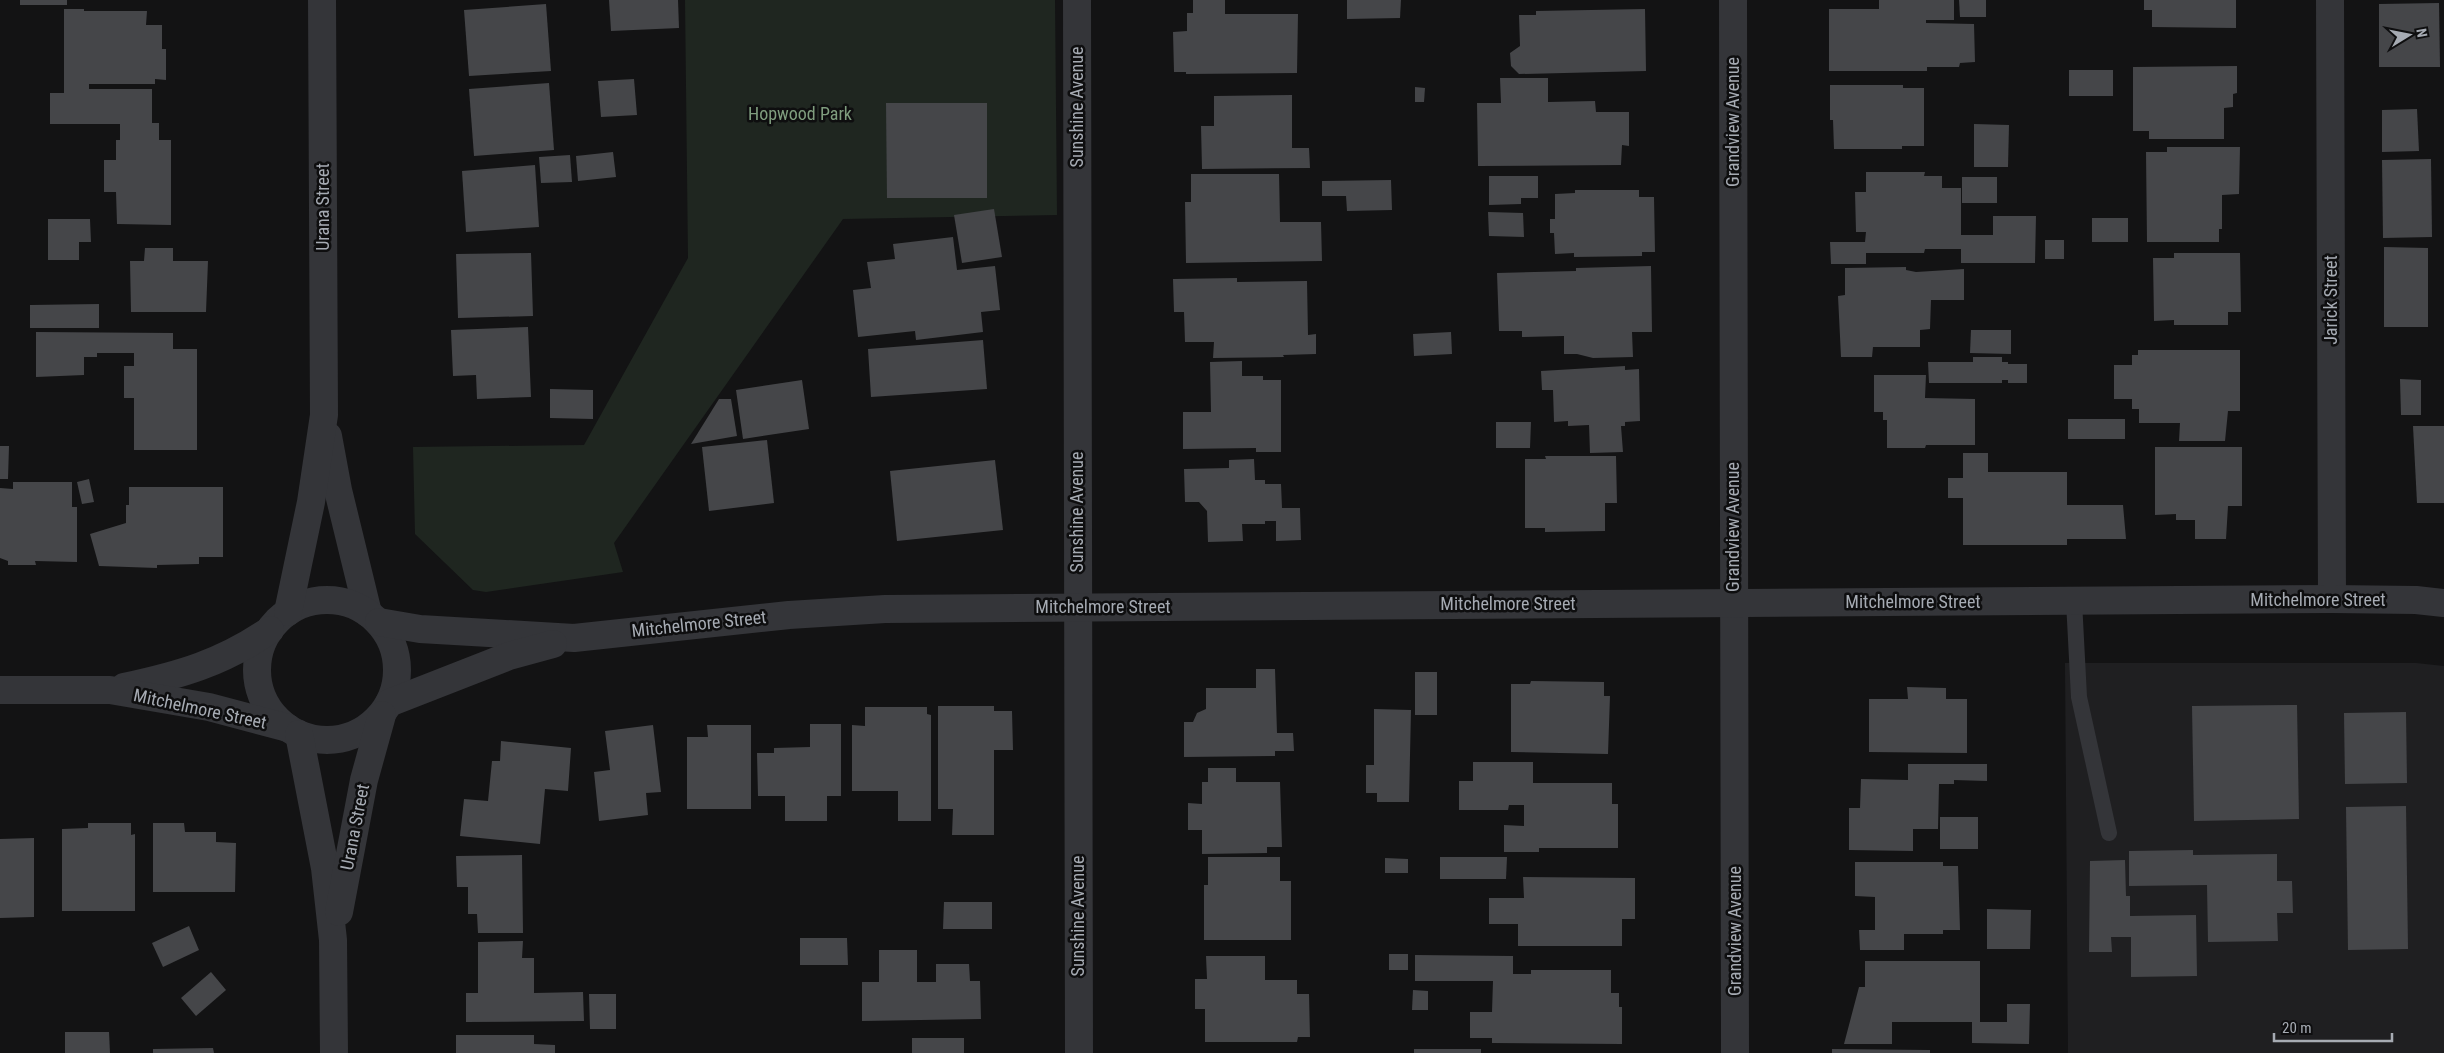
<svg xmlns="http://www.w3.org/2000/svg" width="2444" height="1053" viewBox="0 0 2444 1053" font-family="'Roboto Condensed',sans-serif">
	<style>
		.built { fill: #1f1f21 }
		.green { fill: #1f2620 }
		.building { fill: #454649 }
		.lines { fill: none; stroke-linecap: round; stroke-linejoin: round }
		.service { stroke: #343539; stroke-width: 16 }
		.minor { stroke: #343539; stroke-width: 28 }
		.tertiary { stroke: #343539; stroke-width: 28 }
		.labels { text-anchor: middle; stroke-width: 5; stroke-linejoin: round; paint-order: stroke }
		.street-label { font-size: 18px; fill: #a6abb3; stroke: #0e0e0f }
		.park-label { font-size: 18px; fill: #7f9d7e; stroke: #0e0e0f }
	</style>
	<rect width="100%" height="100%" fill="#131314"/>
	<!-- built -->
	<path class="built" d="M2065 663H2416L2444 666V1053H2068Z"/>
	<!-- green -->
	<path class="green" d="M685 0H1055L1057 215 843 219 614 543 623 572 486 592 473 590 415 534 413 447 584 445 688 258Z"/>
	<!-- building -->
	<g class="building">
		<rect x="20" y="0" width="47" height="5"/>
		<path d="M609 0H678L679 28 611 31Z"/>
		<path d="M1193 0H1225V14H1298L1297 73 1186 74V72H1174L1173 32 1187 31V13H1193Z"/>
		<path d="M1347 0H1401L1400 18 1347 19Z"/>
		<path d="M1879 0H1954V20H1926V23L1974 24 1975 62 1960 63 1959 67H1927V71H1829V9H1879Z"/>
		<path d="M1959 0H1986V17H1960Z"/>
		<path d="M2144 0H2236V28L2152 27V10H2144Z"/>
		<path d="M2439 3 2440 67H2379V4Z"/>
		<path d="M546 4 551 71 469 76 464 10Z"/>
		<path d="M64 9H84V11H147L146 25H162V49H166V80L155 79V84H89V89H152V123H159V140H171V225L117 224 116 192H104V160H116V140H120V124H50V93H64Z"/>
		<path d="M1645 9 1646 71 1519 74 1511 66 1510 53 1520 46 1519 15H1536V11Z"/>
		<path d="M2237 66V93L2233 94V107L2224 108V139H2149V131H2133V67Z"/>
		<rect x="2069" y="70" width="44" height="26"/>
		<path d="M1500 78H1548V102L1595 101 1596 112H1629V146L1622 145 1621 165 1478 166 1477 103H1501Z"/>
		<path d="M634 79 637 115 601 117 598 81Z"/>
		<path d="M549 83 554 150 474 156 469 89Z"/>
		<path d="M1830 85H1903V88H1924V146H1902V149H1834L1833 120H1830Z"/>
		<path d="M1415 87 1425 88 1424 102H1415Z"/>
		<path d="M1292 95V148H1309L1310 168 1202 169 1201 126H1214V96Z"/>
		<path d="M886 103H987V198H887Z"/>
		<path d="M2417 109 2419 151 2382 152V110Z"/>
		<path d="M1974 124 2009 125 2008 167H1974Z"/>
		<path d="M2167 147H2240L2239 194 2222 195V229H2219V242H2147L2146 152H2167Z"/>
		<path d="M613 152 616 177 578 181 576 156Z"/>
		<path d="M570 155 572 182 541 183 539 157Z"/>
		<path d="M2431 159 2432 237 2383 238 2382 160Z"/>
		<path d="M535 165 539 227 466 232 462 171Z"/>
		<path d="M1866 172H1925L1924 176H1942V188H1961V235H1993V216H2036L2035 263H1961V249H1925L1924 253H1866V264H1831L1830 242H1865L1866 232H1856L1855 192H1866Z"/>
		<path d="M1191 174H1279L1280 222H1321L1322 261 1186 263 1185 202H1191Z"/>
		<path d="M1489 176H1538V198H1521V204L1489 205Z"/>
		<rect x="1962" y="177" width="35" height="26"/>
		<path d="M1391 180 1392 210 1347 211 1346 196H1322V181Z"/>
		<path d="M1575 190H1639V197H1654L1655 252H1642V256L1574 257V253L1555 254 1554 233H1550V219H1555V194L1575 193Z"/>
		<path d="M994 209 1002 257 962 263 954 215Z"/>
		<path d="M1488 212 1523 213 1524 237 1489 236Z"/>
		<rect x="2092" y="218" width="36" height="24"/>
		<path d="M48 219H90L91 242H79V260H48Z"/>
		<path d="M953 237 957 270 995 266 1000 310 981 312 983 332 916 340 915 331 858 337 853 290 871 288 867 262 895 259 893 244Z"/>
		<rect x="2045" y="240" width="19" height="19"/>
		<path d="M2384 247 2428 248V327H2384Z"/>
		<path d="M145 248H173V261H208L206 312H131L130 261H144Z"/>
		<path d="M531 253 533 316 458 318 456 254Z"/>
		<path d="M2174 253H2240L2241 312H2228V325H2174V320L2154 321 2153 258H2174Z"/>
		<path d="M1651 266 1652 332H1632L1633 357 1593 358 1577 354H1564V336L1522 337V331H1499L1497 273 1576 271V268Z"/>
		<path d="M1906 267V270L1916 272 1964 269V300H1926H1931L1930 329 1920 330V347H1873L1872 357H1841L1838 296 1845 295V268Z"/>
		<path d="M1237 278V282L1307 281 1308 335 1316 334V354L1283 355 1284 357 1213 358 1214 342H1185L1184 312H1174L1173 279Z"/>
		<path d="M99 304V328H30V305Z"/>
		<path d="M528 327 531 397 477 399 476 375 453 376 451 330Z"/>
		<path d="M1971 330H2011V354L1970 353Z"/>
		<path d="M36 332 173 333V349H197V450H134V398H124V366H134V353H97V357H84V375L36 377Z"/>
		<path d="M1451 332 1452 354 1414 356 1413 334Z"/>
		<path d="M983 340 987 389 871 397 868 349Z"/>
		<path d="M2138 350H2240V411H2228L2225 441H2179L2180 423H2139V409H2132V399H2114V365H2132V355H2138Z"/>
		<path d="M1973 357H2002V362H2008V364H2027V383H2008V380H2002V383H1929L1928 362H1973Z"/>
		<path d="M1242 361V376H1263V380H1281V452H1256V448L1183 449V412H1211L1210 362Z"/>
		<path d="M1625 366V370L1639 369 1640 421 1625 422V426H1621L1623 452 1590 453 1589 425 1568 426V421L1554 422 1553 390H1542L1541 371Z"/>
		<path d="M1874 375H1926L1925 398 1975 399V445H1926L1925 448H1887V420H1883V412H1874Z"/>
		<path d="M2400 379 2421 380V415H2401Z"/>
		<path d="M802 380 809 429 743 439 736 390Z"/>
		<path d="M550 389 593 390V419L550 418Z"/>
		<path d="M719 399H731L737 436 691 444Z"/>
		<rect x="2068" y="419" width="57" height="20"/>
		<path d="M1496 422H1531L1530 448H1496Z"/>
		<path d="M2413 426H2444V503H2417Z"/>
		<path d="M767 440 774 503 709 511 702 447Z"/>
		<path d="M0 446H9L8 479H0Z"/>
		<path d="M2155 447H2242V506H2228L2226 539H2195V520H2176V514L2155 515Z"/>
		<path d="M1963 453H1988V472H2067V505H2123L2126 539H2067V545H1963V498H1948V478H1963Z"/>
		<path d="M1545 456H1616L1617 503H1605V531L1545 532V528H1525V459H1546Z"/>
		<path d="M1254 459 1255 480H1265V484H1281L1282 508H1300L1301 540 1276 541V521H1265V524H1242L1243 541 1208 542 1207 511 1199 502H1185L1184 469 1229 468V460Z"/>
		<path d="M995 460 1003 530 897 541 890 471Z"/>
		<path d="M89 479 94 502 82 504 77 482Z"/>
		<path d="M13 482H72V507H77V562L35 561 36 565H8V561L0 558V488L13 489Z"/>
		<path d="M129 487H223V557H199V564L157 565V568L99 566 90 534 126 523V505H129Z"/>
		<path d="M1256 669H1275L1277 733H1293L1294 751H1275V756L1184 757V722H1193L1197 713 1206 709V688H1256Z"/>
		<rect x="1415" y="672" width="22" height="43"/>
		<path d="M1531 681 1604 682V696H1610L1608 754 1511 752V684H1530Z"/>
		<path d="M1907 687 1946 688V699H1967V753L1869 752V699H1908Z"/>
		<path d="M2297 705 2299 819 2194 821 2192 706Z"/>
		<path d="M938 706H994V711H1012L1013 750H994V835H952L953 809H938Z"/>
		<path d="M865 707H927V714L931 715V821H898V791H852V725L865 726Z"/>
		<path d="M1374 709 1411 710 1409 802H1377V793H1366V765H1374Z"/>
		<path d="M2406 712 2407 783 2345 784 2344 713Z"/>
		<path d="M810 724H841V796H827V821H785V796H758L757 753H774V748L810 747Z"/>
		<path d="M653 725 661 792 646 793 648 815 599 821 594 772 610 770 605 731Z"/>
		<path d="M707 725H751V809H687V737H708Z"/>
		<path d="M501 741 571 748 568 791 545 789 540 844 460 836 464 799 488 801 492 761H500Z"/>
		<path d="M1473 762H1533V783H1612V804H1618V848H1539V852H1504V825L1524 826V805H1509L1508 810H1459V781H1473Z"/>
		<path d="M1908 764H1987V781L1954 780V784H1939L1938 829H1913V851L1849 850V808H1860L1861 779 1908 780Z"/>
		<path d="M1208 768H1236V782H1280L1282 847H1267V853L1202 854V830H1188V803L1202 804V782H1208Z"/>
		<path d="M2406 806 2408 949 2348 950 2346 807Z"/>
		<rect x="1940" y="817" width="38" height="32"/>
		<path d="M88 823H131V835L135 834V911H62V829L88 828Z"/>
		<path d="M153 823H184L185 832H216V842L236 843 235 892H153Z"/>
		<path d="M34 838V917L0 918V839Z"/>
		<path d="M2193 850V855L2277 854V881H2292L2293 913H2277L2278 941 2208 942 2207 885 2129 886V851Z"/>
		<path d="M522 855 523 933H478L477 914H468V887H457L456 856Z"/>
		<path d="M1208 857H1280V881H1291V940H1204V885H1208Z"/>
		<path d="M1440 857H1507L1506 879H1440Z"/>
		<path d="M1385 858 1408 859V873H1385Z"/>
		<path d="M2125 860 2126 896H2130V916L2196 915 2197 976 2131 977V937H2111L2112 952H2089L2090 861Z"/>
		<path d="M1855 862H1943V866H1958L1960 930H1943V934H1904V950H1860L1859 930H1875V897L1855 896Z"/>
		<path d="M1523 877 1635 878V919H1622V946H1518V924H1489V898H1524Z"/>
		<path d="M944 902H992V929H943Z"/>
		<path d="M1987 909 2031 910 2030 949H1987Z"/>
		<path d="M189 926 199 950 163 967 152 943Z"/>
		<path d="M800 938H847L848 965H800Z"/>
		<path d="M523 941 522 958H534V993L583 992 584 1021 466 1022V993H478V942Z"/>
		<path d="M879 950H917V982H936V964H969L970 981H980L981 1019 862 1021V982H879Z"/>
		<rect x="1389" y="954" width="19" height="16"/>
		<path d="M1415 955 1513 956V974H1531V970H1611V993H1619V1007H1622V1044L1492 1043V1038H1470V1012H1492L1493 981H1415Z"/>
		<path d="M1206 956H1265V980H1297V994H1309L1310 1037H1298L1297 1042H1205V1009H1195V979H1207Z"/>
		<path d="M1865 961H1980V1022H2007V1004H2030L2029 1044 1972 1043V1022H1892V1044H1844L1859 987H1865Z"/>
		<path d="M211 972 226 990 196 1016 181 998Z"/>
		<path d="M1413 990 1428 991V1010H1412Z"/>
		<path d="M589 994H616V1029H590Z"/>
		<path d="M65 1032H109L110 1053H65Z"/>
		<path d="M456 1035H534V1044L555 1045V1053H456Z"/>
		<rect x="912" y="1038" width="52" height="15"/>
		<path d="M213 1048 214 1053H153V1049Z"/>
		<rect x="1414" y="1049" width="67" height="4"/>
		<path d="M1832 1049 1930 1050V1053H1832Z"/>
	</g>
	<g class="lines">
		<!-- service -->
		<path class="service" d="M2074 601 2079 697 2109 833"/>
		<!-- minor -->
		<g class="minor">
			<path d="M1077 0 1079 1053"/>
			<path d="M1733 0 1735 1053"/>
			<path d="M2330 0 2332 599"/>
		</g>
		<!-- tertiary -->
		<g class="tertiary">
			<path d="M328 436 338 490 368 613"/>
			<circle cx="327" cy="670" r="70"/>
			<path d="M288 612 311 502 324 415 322 0"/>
			<path d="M379 622 420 629 574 638 789 615 885 609 2332 599 2416 600 2444 603"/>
			<path d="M124 687C180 675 222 663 270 630"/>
			<path d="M0 690H110L209 707 288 728"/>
			<path d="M389 703 509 656 553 644"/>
			<path d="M299 734 325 868 333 940 334 1053"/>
			<path d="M339 912 364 780 382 715"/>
		</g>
	</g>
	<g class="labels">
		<!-- street labels -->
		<g class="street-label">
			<text transform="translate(1077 107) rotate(-90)" y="6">Sunshine Avenue</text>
			<text transform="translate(1733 122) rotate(-90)" y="6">Grandview Avenue</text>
			<text transform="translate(323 207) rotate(-90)" y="6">Urana Street</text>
			<text transform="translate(2331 300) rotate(-90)" y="6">Jarick Street</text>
			<text transform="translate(1077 512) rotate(-90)" y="6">Sunshine Avenue</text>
			<text transform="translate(1733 527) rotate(-90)" y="6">Grandview Avenue</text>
			<text x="2318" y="606">Mitchelmore Street</text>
			<text x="1913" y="608">Mitchelmore Street</text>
			<text x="1508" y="610">Mitchelmore Street</text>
			<text x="1103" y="613">Mitchelmore Street</text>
			<text transform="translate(699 624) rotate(-6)" y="6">Mitchelmore Street</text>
			<text transform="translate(200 709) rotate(12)" y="6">Mitchelmore Street</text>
			<text transform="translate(355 827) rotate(-79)" y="6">Urana Street</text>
			<text transform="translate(1078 916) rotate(-90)" y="6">Sunshine Avenue</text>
			<text transform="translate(1735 931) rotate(-90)" y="6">Grandview Avenue</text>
		</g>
		<!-- park labels -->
		<g class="park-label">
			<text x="800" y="120">Hopwood Park</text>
		</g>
	</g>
	<!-- north arrow -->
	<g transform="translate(2409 35) rotate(80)" stroke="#0e0e0f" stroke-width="4" paint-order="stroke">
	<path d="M0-4L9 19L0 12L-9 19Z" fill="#a6abb3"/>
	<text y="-8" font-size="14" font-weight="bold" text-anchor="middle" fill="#a6abb3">N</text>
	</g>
	<!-- scale -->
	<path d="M2274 1033v8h118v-8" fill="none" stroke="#a6abb3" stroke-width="2.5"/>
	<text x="2282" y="1033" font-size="15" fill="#a6abb3" stroke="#0e0e0f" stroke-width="4" paint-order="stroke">20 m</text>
</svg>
